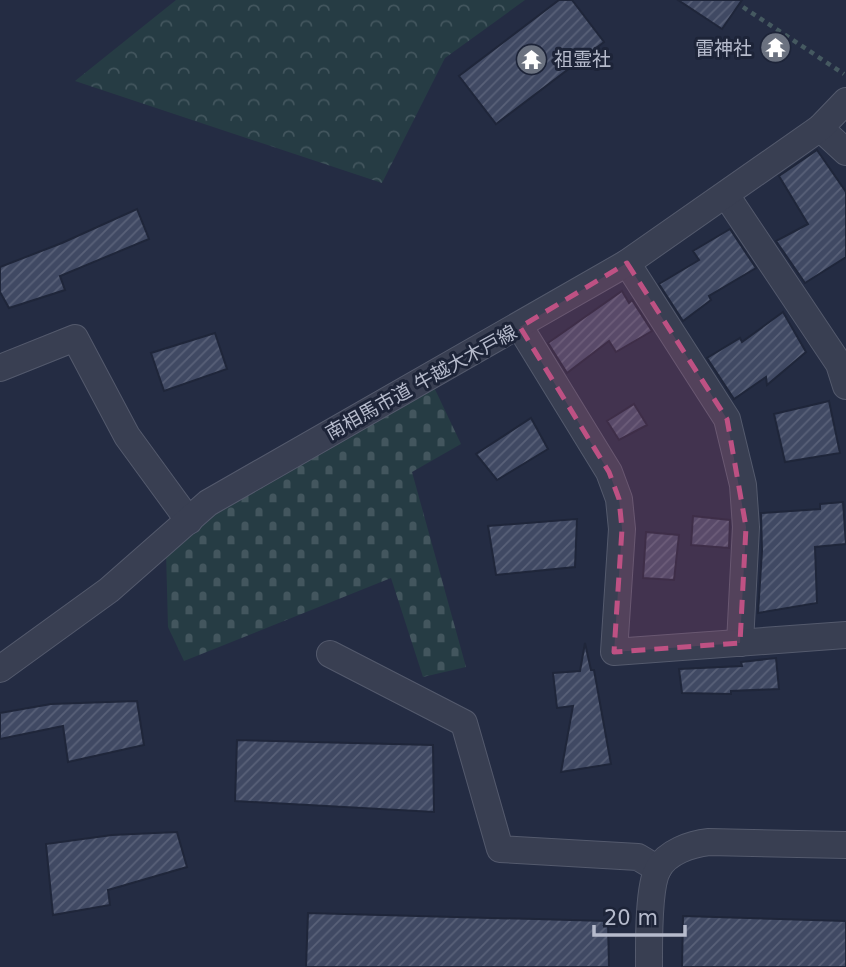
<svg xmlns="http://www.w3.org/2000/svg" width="846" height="967" viewBox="0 0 846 967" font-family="'DejaVu Sans','Noto Sans JP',sans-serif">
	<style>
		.forest { fill: url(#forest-crowns) }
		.cemetery { fill: url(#cemetery-stones) }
		.building { fill: url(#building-hatch); stroke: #1f263a; stroke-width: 2 }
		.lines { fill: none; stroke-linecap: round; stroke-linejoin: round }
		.street-casing { stroke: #545a6d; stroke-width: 28 }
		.path { stroke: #455960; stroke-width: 4.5; stroke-dasharray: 5 5; stroke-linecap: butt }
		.street { stroke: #393f52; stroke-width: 26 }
		.marked { fill: #be5183; fill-opacity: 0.2; stroke: #be5183; stroke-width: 5; stroke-dasharray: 14 9; stroke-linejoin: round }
		.labels { text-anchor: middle; stroke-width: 6; stroke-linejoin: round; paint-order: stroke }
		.poi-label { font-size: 19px; fill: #b6bbcc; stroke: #1d2438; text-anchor: end }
		.street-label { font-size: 19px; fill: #b6bbcc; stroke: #1d2438 }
	</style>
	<defs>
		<pattern id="forest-crowns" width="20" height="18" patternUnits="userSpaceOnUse" patternTransform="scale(1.75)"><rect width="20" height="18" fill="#263c44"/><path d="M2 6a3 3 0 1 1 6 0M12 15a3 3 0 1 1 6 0" fill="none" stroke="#43565e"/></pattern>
		<pattern id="cemetery-stones" width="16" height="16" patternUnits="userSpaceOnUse" patternTransform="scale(1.75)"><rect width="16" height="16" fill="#263c44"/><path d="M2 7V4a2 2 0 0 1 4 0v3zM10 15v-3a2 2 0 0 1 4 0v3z" fill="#43565e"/></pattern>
		<pattern id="building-hatch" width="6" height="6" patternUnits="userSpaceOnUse" patternTransform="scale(1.75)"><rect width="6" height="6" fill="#404963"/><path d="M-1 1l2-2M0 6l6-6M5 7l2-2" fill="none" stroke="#596178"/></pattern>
	</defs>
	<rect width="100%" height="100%" fill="#242c43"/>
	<!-- forest -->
	<path class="forest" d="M176 0H525L445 58 382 183 75 81Z"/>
	<!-- cemetery -->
	<path class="cemetery" d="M432 383 461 444 412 472 466 667 423 677 391 578 184 661 168 627 166 552 230 500Z"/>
	<!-- building -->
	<g class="building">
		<path d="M559 0H572L604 42 496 124 459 76Z"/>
		<path d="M678 0H742L722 29Z"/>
		<path d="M817 150 846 192V257L805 283 776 241 808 224 779 176Z"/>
		<path d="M137 209 149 239 60 276 65 290 9 308 0 292V267L62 243Z"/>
		<path d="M730 229 756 268 709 296 711 300 683 321 659 284 699 260 693 251Z"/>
		<path d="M622 291 629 303 632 300 652 331 616 352 609 341 567 373 548 343Z"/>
		<path d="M783 312 806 352 767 385 766 377 734 399 707 358 740 338 742 342Z"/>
		<path d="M215 333 227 369 164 391 151 353Z"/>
		<path d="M829 401 840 453 785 462 774 414Z"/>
		<path d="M634 404 647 425 619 440 607 421Z"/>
		<path d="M531 418 548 449 497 480 476 454Z"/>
		<path d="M843 502 846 544 815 547 817 603 758 613 762 551 761 513 820 509V504Z"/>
		<path d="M693 516 730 520 729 548 691 545Z"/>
		<path d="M577 519 575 567 496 575 488 526Z"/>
		<path d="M646 532 679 535 674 580 643 578Z"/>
		<path d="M585 643 591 670H594L611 764 561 772 573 706 557 708 553 673 580 671Z"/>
		<path d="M776 658 779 689 731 691V694L682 693 679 669 742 666 741 662Z"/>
		<path d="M137 701 144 745 68 762 63 726 0 739V713L51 704Z"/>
		<path d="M237 740 433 745 434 812 235 801Z"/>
		<path d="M177 832 187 867 108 890 110 905 53 915 46 844 112 835Z"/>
		<path d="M308 913 608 921 609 967H306Z"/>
		<path d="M683 916 846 921V967H682Z"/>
	</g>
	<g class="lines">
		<defs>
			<g id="street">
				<path d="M820 128 846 152"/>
				<path d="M726 195 839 364 846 386"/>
				<path d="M627 263 727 419 743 485 746 527 740 643"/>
				<path d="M520 327 609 472 619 499 622 529 614 652 846 635"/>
				<path d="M0 368 75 338 127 436 189 521"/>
				<path d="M330 654 464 723 500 849 638 857 658 869"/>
				<path d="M0 669 109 590 208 503 627 263 820 128 846 101"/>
				<path d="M649 967C649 946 648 887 658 869 667 852 691 844 709 842L846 845"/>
			</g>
		</defs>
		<!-- street casing -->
		<use href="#street" class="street-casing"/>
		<!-- path -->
		<path class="path" d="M743 7 844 74"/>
		<!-- street -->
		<use href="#street" class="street"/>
	</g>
	<!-- marked area -->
	<path class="marked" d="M627 263 727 419 746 527 740 643 614 652 622 529 619 499 609 472 520 327Z"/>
	<!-- icons -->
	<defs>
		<symbol id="temple-disc" viewBox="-11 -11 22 22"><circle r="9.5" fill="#6b7280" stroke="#1d2438"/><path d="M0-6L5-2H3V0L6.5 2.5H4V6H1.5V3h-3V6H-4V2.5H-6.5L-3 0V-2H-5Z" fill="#fff"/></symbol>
	</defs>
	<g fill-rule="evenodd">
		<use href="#temple-disc" x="758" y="30" width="35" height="35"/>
		<use href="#temple-disc" x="514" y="42" width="35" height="35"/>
	</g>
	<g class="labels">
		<!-- poi labels -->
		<g class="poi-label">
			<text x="752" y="55">雷神社</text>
			<text x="554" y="66" text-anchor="start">祖霊社</text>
		</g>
		<!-- street labels -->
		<g class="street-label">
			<text transform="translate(421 382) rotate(-29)" y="7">南相馬市道 牛越大木戸線</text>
		</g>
	</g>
	<!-- scale -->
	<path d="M594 925v10h91v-10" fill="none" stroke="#b6bbcc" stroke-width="3.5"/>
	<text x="604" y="925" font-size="21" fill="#b6bbcc" stroke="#1d2438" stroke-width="5" paint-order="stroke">20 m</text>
</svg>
